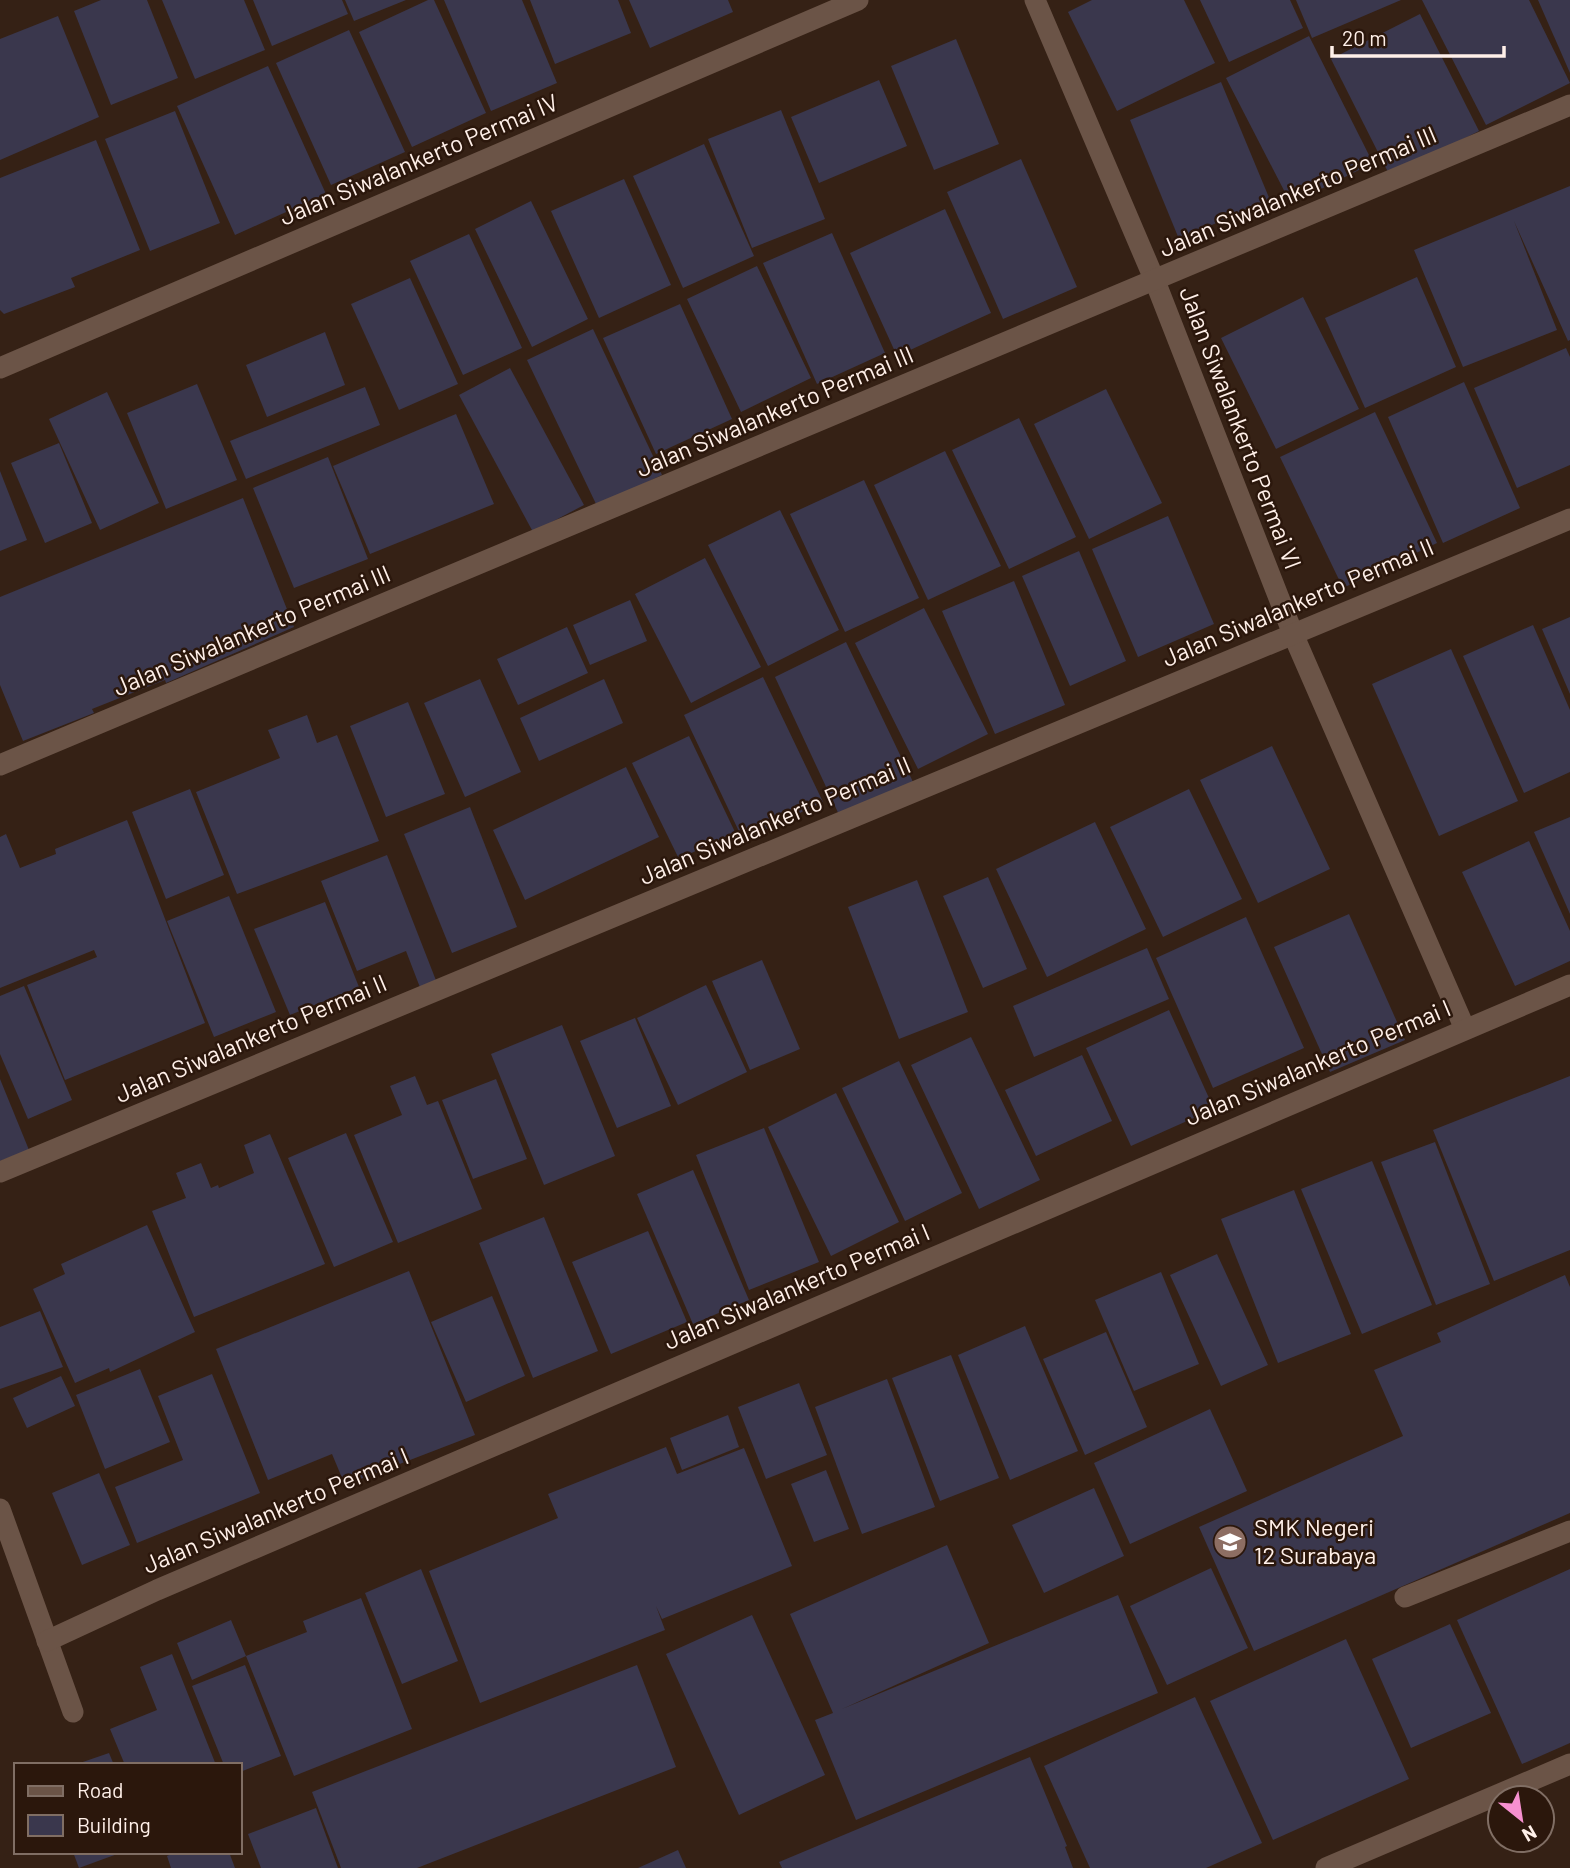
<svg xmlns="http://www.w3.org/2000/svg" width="1570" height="1868" viewBox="0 0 1570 1868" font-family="Barlow,sans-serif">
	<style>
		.building { fill: #3a374d }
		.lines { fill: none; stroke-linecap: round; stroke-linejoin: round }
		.minor { stroke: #6b5447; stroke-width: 21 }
		.labels { text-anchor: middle; stroke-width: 5; stroke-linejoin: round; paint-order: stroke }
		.street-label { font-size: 24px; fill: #fff0e9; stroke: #2b170c }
		.poi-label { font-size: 24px; fill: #fff0e9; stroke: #2b170c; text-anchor: start }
	</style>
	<rect width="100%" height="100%" fill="#352115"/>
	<!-- building -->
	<g class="building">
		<path d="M101 0H147L178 78 111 105 74 11Z"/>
		<path d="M162 0H244L265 50 195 79Z"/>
		<path d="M253 0H342L348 14 272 46Z"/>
		<path d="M345 0H406L354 21Z"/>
		<path d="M428 0H434L486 113 412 147 359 32Z"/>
		<path d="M444 0H522L557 83 491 111Z"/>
		<path d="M530 0H618L631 33 555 64Z"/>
		<path d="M629 0H728L733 12 650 48Z"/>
		<path d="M1092 0H1184L1215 63 1117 111 1068 12Z"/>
		<path d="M1200 0H1290L1303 28 1229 62Z"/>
		<path d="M1296 0H1401L1312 38Z"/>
		<path d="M1422 0H1529L1570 83 1486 125Z"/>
		<path d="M1538 0H1570V73Z"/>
		<path d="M1420 14 1479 131 1390 176 1331 59Z"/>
		<path d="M58 16 99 117 0 160V39Z"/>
		<path d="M349 30 405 152 331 185 276 63Z"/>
		<path d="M1309 36 1373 163 1291 204 1226 78Z"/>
		<path d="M956 39 999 144 934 170 891 66Z"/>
		<path d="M268 66 326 194 235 235 177 106Z"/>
		<path d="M879 80 907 146 819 183 791 117Z"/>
		<path d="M1221 82 1270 200 1179 239 1130 120Z"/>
		<path d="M781 110 825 219 752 248 708 139Z"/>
		<path d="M175 111 220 223 150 251 105 139Z"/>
		<path d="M96 140 140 250 71 278 75 287 4 314 0 310V178Z"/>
		<path d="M704 144 754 256 683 288 633 176Z"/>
		<path d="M1021 159 1077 287 1003 319 947 192Z"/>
		<path d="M624 179 671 285 599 318 551 211Z"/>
		<path d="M1570 186V340L1568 341 1514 221 1557 330 1463 367 1414 250Z"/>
		<path d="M531 201 588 319 532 347 475 229Z"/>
		<path d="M945 209 991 313 897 356 850 253Z"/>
		<path d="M832 233 885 353 817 384 763 263Z"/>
		<path d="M469 234 522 348 463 375 410 261Z"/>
		<path d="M757 266 811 378 741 412 687 299Z"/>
		<path d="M1417 277 1456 367 1365 408 1325 318Z"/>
		<path d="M410 278 458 384 399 410 351 304Z"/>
		<path d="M1303 297 1359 409 1276 449 1221 338Z"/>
		<path d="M680 304 732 419 656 454 603 338Z"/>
		<path d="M593 329 662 475 597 506 527 360Z"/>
		<path d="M325 332 345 385 267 417 246 365Z"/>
		<path d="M1566 348 1570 357V465L1517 488 1474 388Z"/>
		<path d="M510 368 584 505 533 532 459 395Z"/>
		<path d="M1464 382 1520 508 1443 543 1388 417Z"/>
		<path d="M197 384 237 480 166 509 127 413Z"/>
		<path d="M365 387 380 425 246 479 230 441Z"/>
		<path d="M1106 389 1162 503 1089 539 1034 424Z"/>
		<path d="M107 392 159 503 100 530 49 419Z"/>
		<path d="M1375 412 1437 543 1343 588 1280 457Z"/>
		<path d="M456 414 494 504 370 554 333 466Z"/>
		<path d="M1019 418 1076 537 1009 569 952 450Z"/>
		<path d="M59 443 92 523 45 543 11 463Z"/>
		<path d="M945 451 1001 566 928 600 874 485Z"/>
		<path d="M328 457 368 559 294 588 253 488Z"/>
		<path d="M0 471 27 540 0 551Z"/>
		<path d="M864 480 919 598 845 632 790 514Z"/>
		<path d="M243 498 294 627 166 683 165 680 92 709 94 713 23 741 0 685V597Z"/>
		<path d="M780 510 839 630 768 666 708 545Z"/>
		<path d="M1168 516 1214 624 1138 657 1092 549Z"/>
		<path d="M1079 551 1126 661 1070 686 1022 576Z"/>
		<path d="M705 558 761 667 691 703 635 594Z"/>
		<path d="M1014 581 1065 705 995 734 942 611Z"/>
		<path d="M630 600 647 641 590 665 573 625Z"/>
		<path d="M924 608 988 734 918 769 855 643Z"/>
		<path d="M1570 617V694L1542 629Z"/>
		<path d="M1533 625 1570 710V772L1524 793 1463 656Z"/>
		<path d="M567 627 588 673 518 705 497 659Z"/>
		<path d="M846 642 914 784 841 819 775 677Z"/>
		<path d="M1451 649 1518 801 1439 836 1372 684Z"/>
		<path d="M763 677 823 802 743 840 684 715Z"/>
		<path d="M480 679 521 772 465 797 424 703Z"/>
		<path d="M604 679 623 723 539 761 520 718Z"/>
		<path d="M408 702 445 794 386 817 350 726Z"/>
		<path d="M307 715 317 743 337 735 379 841 237 894 196 792 280 758 268 730Z"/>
		<path d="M689 736 735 832 679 859 632 763Z"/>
		<path d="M1272 746 1330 869 1258 903 1200 780Z"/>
		<path d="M626 767 659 837 525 900 493 830Z"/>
		<path d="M190 789 224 875 166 899 132 812Z"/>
		<path d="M1189 789 1242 899 1163 937 1110 827Z"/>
		<path d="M470 807 517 927 452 953 404 834Z"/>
		<path d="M1570 817V914L1534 832Z"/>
		<path d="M127 820 205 1023 65 1080 27 985 97 957 94 950 0 988V837L6 834 20 868 56 854 55 849Z"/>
		<path d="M1095 822 1146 929 1047 977 996 869Z"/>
		<path d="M1529 841 1570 931V961L1515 986 1462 872Z"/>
		<path d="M387 855 437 983 421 990 406 951 357 971 321 881Z"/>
		<path d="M988 877 1027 969 983 988 943 896Z"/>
		<path d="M917 880 968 1012 899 1039 848 907Z"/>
		<path d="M229 896 276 1012 214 1037 167 921Z"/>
		<path d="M325 902 359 987 290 1015 254 929Z"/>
		<path d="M1349 914 1405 1040 1330 1072 1274 947Z"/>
		<path d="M1246 917 1304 1048 1213 1088 1156 958Z"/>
		<path d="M1147 948 1169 999 1034 1057 1013 1006Z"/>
		<path d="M762 960 800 1049 750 1070 712 981Z"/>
		<path d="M706 985 747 1072 678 1105 637 1018Z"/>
		<path d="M24 986 72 1100 28 1119 0 1054V996Z"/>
		<path d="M1169 1010 1214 1109 1131 1146 1086 1048Z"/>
		<path d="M635 1018 671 1106 617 1128 580 1041Z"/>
		<path d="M562 1025 615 1156 544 1185 491 1054Z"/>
		<path d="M971 1037 1040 1180 979 1209 911 1065Z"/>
		<path d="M1082 1055 1112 1121 1036 1156 1005 1090Z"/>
		<path d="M899 1061 962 1193 905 1221 842 1088Z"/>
		<path d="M415 1076 427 1105 438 1101 482 1209 398 1243 354 1135 402 1115 390 1086Z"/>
		<path d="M1570 1076V1250L1494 1281 1433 1130Z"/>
		<path d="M0 1079 29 1150 0 1161Z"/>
		<path d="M496 1079 527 1159 473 1179 442 1100Z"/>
		<path d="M836 1093 899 1222 831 1256 768 1127Z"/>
		<path d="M764 1128 819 1262 749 1290 696 1155Z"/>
		<path d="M346 1133 393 1242 334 1267 288 1158Z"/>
		<path d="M270 1134 325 1264 194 1317 152 1211 186 1198 176 1173 201 1163 211 1188 218 1185 219 1188 254 1173 244 1145Z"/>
		<path d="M1435 1142 1490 1284 1436 1305 1381 1162Z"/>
		<path d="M1372 1161 1432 1305 1362 1334 1301 1189Z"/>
		<path d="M693 1170 749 1300 693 1324 637 1194Z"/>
		<path d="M1294 1190 1351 1334 1278 1363 1221 1219Z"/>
		<path d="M544 1217 598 1351 533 1378 479 1243Z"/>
		<path d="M147 1225 195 1332 110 1372 109 1368 75 1383 33 1289 65 1274 61 1264Z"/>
		<path d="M648 1231 687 1322 611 1354 572 1262Z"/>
		<path d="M1217 1254 1268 1365 1221 1386 1170 1275Z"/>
		<path d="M409 1271 475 1435 345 1485 332 1454 268 1480 216 1349Z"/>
		<path d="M1161 1272 1199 1364 1134 1391 1095 1300Z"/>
		<path d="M1565 1275 1570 1287V1513L1254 1651 1199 1527 1403 1436 1374 1370 1441 1342 1437 1333Z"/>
		<path d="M492 1296 525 1376 466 1402 431 1322Z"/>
		<path d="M40 1311 63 1367 0 1389V1327Z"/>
		<path d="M1025 1326 1078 1451 1010 1480 958 1355Z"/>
		<path d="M1106 1332 1147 1427 1085 1455 1043 1359Z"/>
		<path d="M951 1355 999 1478 940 1501 892 1378Z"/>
		<path d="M140 1369 170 1442 105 1469 76 1395Z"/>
		<path d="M212 1374 260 1493 137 1543 115 1487 183 1460 158 1396Z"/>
		<path d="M61 1376 75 1406 27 1428 13 1398Z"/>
		<path d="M887 1379 935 1507 862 1534 815 1407Z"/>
		<path d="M799 1383 827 1455 766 1479 738 1407Z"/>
		<path d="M1210 1409 1247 1491 1130 1544 1094 1463Z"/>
		<path d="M728 1415 739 1447 682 1470 670 1438Z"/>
		<path d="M666 1447 677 1474 744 1448 792 1566 662 1619 656 1606 665 1630 480 1703 429 1571 558 1518 548 1494Z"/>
		<path d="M826 1470 849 1529 814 1542 791 1484Z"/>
		<path d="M99 1473 130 1545 82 1565 52 1493Z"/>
		<path d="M1094 1488 1124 1556 1044 1593 1012 1525Z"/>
		<path d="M947 1545 989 1643 842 1709 1118 1595 1158 1693 856 1820 815 1720 833 1713 790 1614Z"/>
		<path d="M1211 1568 1248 1648 1167 1685 1130 1606Z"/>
		<path d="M421 1569 458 1661 402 1684 365 1593Z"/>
		<path d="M1570 1569V1743L1522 1764 1457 1620Z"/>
		<path d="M361 1598 412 1729 294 1776 246 1656 192 1680 177 1643 231 1620 246 1656 307 1632 303 1621Z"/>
		<path d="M752 1615 825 1775 739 1815 666 1654Z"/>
		<path d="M1450 1624 1491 1713 1411 1748 1372 1659Z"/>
		<path d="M1346 1639 1409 1779 1273 1840 1210 1701Z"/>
		<path d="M172 1654 216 1765H125L110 1729 157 1710 140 1667Z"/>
		<path d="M245 1665 281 1756 240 1772V1765H224L192 1686Z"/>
		<path d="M637 1665 676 1767 417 1868H341L312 1792Z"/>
		<path d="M1195 1697 1262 1843 1206 1868H1090L1044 1766Z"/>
		<path d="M109 1753 114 1765H78L77 1764Z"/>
		<path d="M1030 1757 1067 1846 1065 1847 1073 1868H782L779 1862Z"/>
		<path d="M316 1808 338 1868H261L248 1834Z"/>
		<path d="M678 1850 686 1868H638Z"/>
		<path d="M73 1852H120V1853L79 1868Z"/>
		<path d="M176 1852H229L235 1868H171L167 1856Z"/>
	</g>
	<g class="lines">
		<!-- minor -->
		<g class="minor">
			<path d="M1035 0 1155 281 1293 634 1465 1029"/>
			<path d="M0 368 858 0"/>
			<path d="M0 765 1570 105"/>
			<path d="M0 1172 1570 519"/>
			<path d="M0 1509 73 1712"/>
			<path d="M1405 1597 1570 1531"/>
			<path d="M47 1641 157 1590 1570 985"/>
			<path d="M1326 1868 1570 1764"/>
		</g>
	</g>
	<!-- icons -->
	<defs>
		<symbol id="school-disc" viewBox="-11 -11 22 22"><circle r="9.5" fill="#8d6e63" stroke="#2b170c"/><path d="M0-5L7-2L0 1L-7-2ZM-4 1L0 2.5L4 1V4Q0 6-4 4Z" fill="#fff"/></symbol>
	</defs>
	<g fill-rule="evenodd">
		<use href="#school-disc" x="1211" y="1523" width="38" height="38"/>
	</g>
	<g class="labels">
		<!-- street labels -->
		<g class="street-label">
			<text transform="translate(419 160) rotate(-23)" y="8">Jalan Siwalankerto Permai IV</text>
			<text transform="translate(1298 192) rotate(-23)" y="8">Jalan Siwalankerto Permai III</text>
			<text transform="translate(775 412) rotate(-23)" y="8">Jalan Siwalankerto Permai III</text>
			<text transform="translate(1240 428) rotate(69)" y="8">Jalan Siwalankerto Permai VI</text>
			<text transform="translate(1298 603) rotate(-23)" y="8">Jalan Siwalankerto Permai II</text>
			<text transform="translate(252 631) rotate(-23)" y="8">Jalan Siwalankerto Permai III</text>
			<text transform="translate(775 821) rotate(-23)" y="8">Jalan Siwalankerto Permai II</text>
			<text transform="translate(251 1039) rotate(-23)" y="8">Jalan Siwalankerto Permai II</text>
			<text transform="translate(1318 1063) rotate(-23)" y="8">Jalan Siwalankerto Permai I</text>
			<text transform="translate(797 1287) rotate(-23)" y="8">Jalan Siwalankerto Permai I</text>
			<text transform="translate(276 1511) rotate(-23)" y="8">Jalan Siwalankerto Permai I</text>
		</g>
		<!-- poi labels -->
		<g class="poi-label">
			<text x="1254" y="1536">SMK Negeri<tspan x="1254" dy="28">12 Surabaya</tspan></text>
		</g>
	</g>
	<!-- legend -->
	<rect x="14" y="1763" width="228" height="91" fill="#2b170c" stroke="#806e64" stroke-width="2"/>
	<rect x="28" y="1786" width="35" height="10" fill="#6b5447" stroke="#806e64" stroke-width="2"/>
	<text x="77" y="1798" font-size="21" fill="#fff0e9">Road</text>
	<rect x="28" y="1815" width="35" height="21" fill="#3a374d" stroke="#806e64" stroke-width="2"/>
	<text x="77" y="1833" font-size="21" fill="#fff0e9">Building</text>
	<!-- north arrow -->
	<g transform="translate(1521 1819) rotate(150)"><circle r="33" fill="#2b170c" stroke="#806e64" stroke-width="2"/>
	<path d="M0-5L12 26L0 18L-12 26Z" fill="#f690d0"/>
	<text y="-10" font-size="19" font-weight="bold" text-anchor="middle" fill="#fff0e9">N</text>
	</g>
	<!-- scale -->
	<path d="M1332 46v10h172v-10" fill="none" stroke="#fff0e9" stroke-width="3.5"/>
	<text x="1342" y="46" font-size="21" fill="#fff0e9" stroke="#2b170c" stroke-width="5" paint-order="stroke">20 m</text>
</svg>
